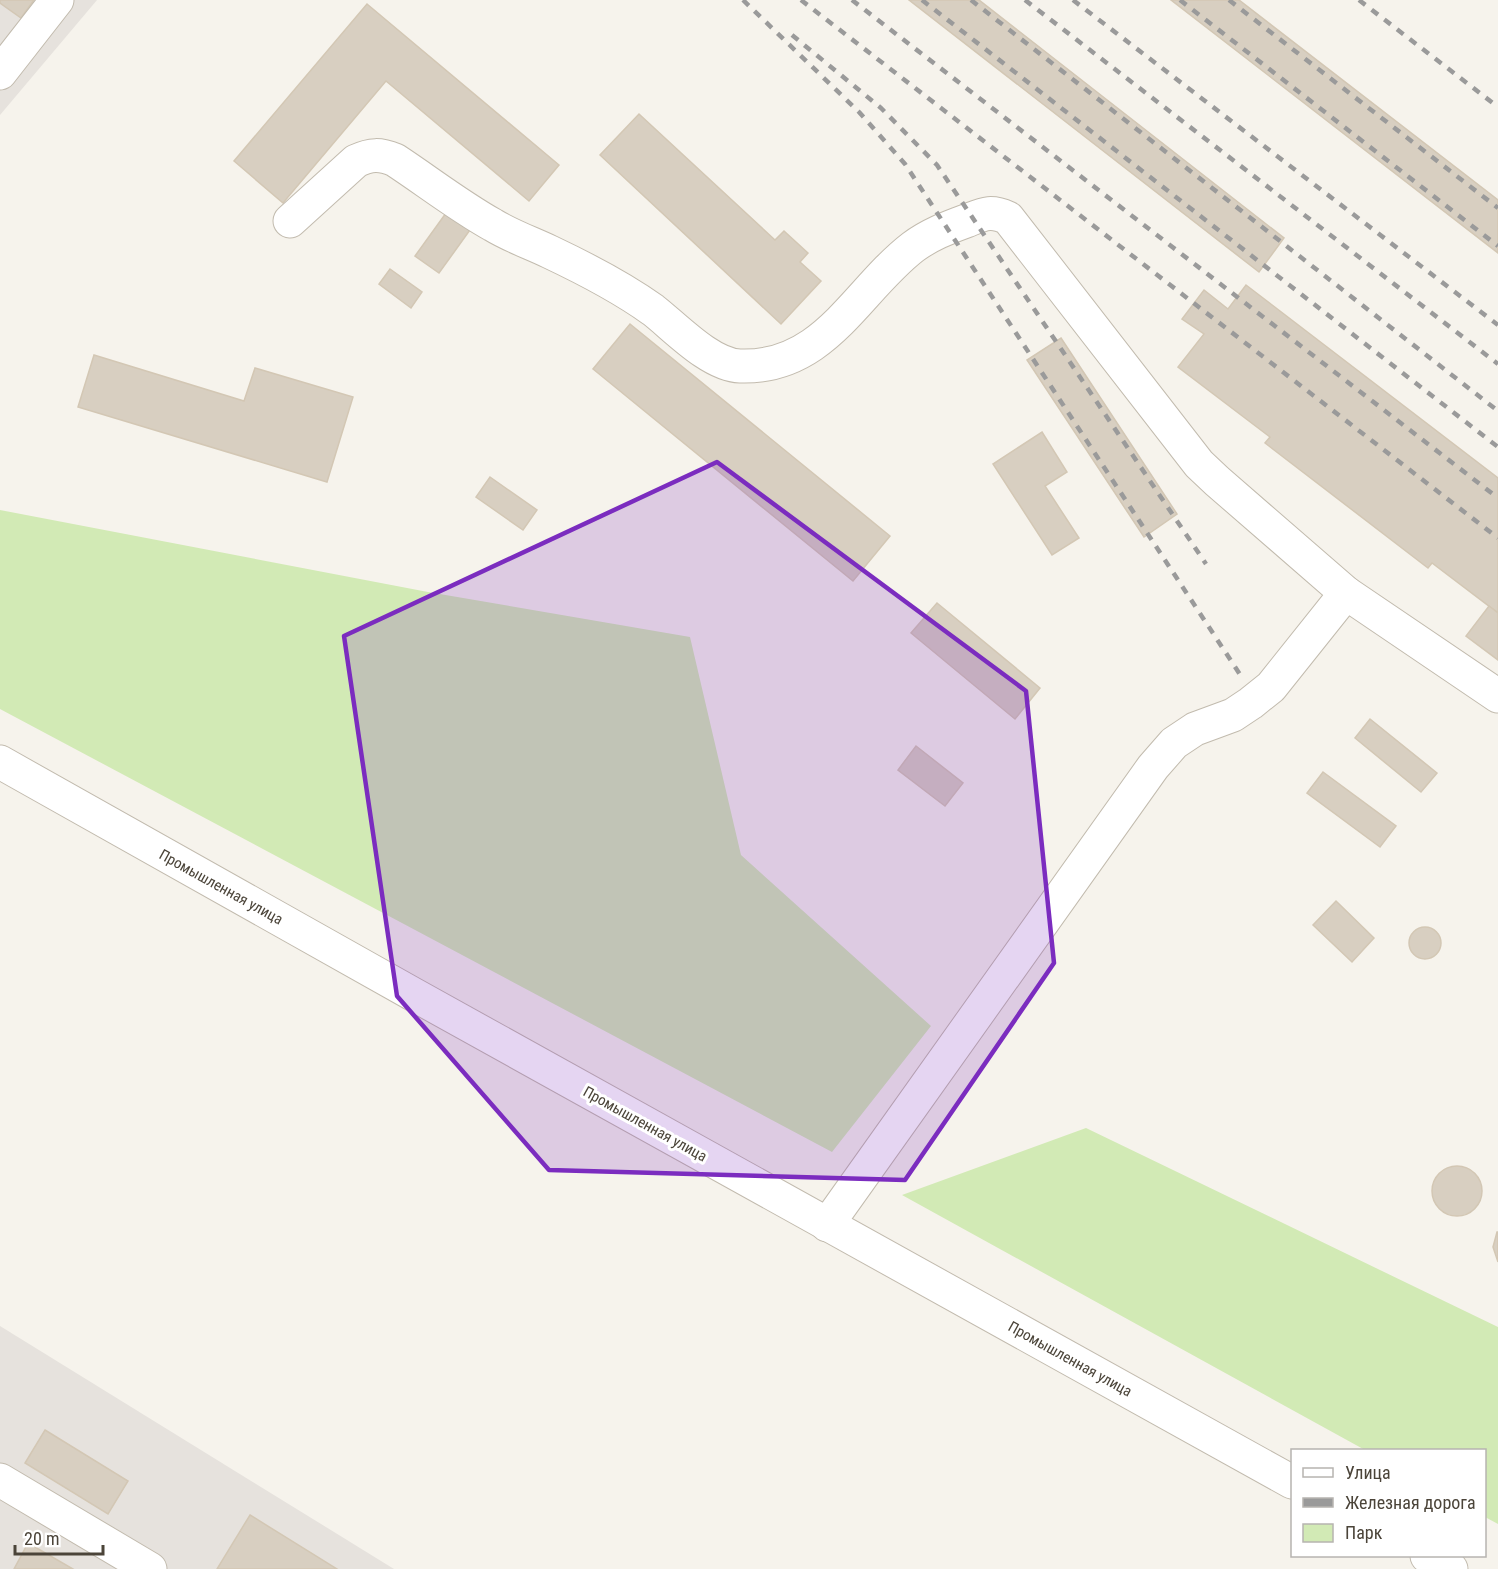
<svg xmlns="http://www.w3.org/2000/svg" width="1498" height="1569" viewBox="0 0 1498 1569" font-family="'Roboto Condensed',sans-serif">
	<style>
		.industrial { fill: #e6e2dd }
		.green { fill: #d2eab5 }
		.building { fill: #d8cfc1; stroke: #d3c7b4; stroke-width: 1.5 }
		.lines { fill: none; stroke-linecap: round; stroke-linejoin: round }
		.minor-casing { stroke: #c2bbae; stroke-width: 35 }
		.minor { stroke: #fff; stroke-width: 33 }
		.rail { stroke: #9a9a9a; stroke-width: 4.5; stroke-dasharray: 8 8; stroke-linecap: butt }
		.marked { fill: #7b2cbf; fill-opacity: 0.2; stroke: #7b2cbf; stroke-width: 4.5; stroke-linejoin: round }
		.labels { text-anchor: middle; stroke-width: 6; stroke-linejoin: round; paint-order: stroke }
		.street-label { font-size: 15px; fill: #4b4439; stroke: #fff }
	</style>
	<rect width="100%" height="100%" fill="#f6f3ec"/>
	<!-- industrial -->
	<g class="industrial">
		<path d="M0 0H97L0 115Z"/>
		<path d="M0 1326 394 1569H0Z"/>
	</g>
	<!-- green -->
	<g class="green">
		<path d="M0 510 428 592 690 637 741 855 931 1026 832 1152 0 709Z"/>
		<path d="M1086 1128 1498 1327V1524L1485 1517 1484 1450H1365L902 1195Z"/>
	</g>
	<!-- building -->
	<g class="building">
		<path d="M0 0H34L21 18 0 3Z"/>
		<path d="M909 0H979L1284 238 1259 272Z"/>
		<path d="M1171 0H1239L1498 200V253Z"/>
		<path d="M367 4 559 165 529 201 386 81 283 203 234 161Z"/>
		<path d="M639 114 775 240 784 231 808 253 800 262 821 281 781 324 600 155Z"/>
		<path d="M446 213 470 230 439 273 415 256Z"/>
		<path d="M390 269 422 292 411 308 379 284Z"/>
		<path d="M1246 285 1498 478V613L1432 563 1428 568 1265 443 1270 437 1178 367 1204 334 1182 319 1204 290 1228 309Z"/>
		<path d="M630 324 890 536 853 581 593 369Z"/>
		<path d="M1061 338 1177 514 1144 537 1027 360Z"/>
		<path d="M94 355 244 401 255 368 353 397 327 482 78 407Z"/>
		<path d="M1042 432 1067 472 1045 486 1079 538 1052 555 993 464Z"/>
		<path d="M490 477 537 510 523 530 476 497Z"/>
		<path d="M937 603 1040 688 1015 719 911 633Z"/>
		<path d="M1489 606 1498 613V660L1466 636Z"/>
		<path d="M1370 719 1437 773 1421 792 1355 738Z"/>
		<path d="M916 746 963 783 945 806 898 770Z"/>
		<path d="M1323 772 1396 826 1380 847 1307 793Z"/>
		<path d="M1336 901 1374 938 1352 962 1313 925Z"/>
		<circle cx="1425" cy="943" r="16"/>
		<circle cx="1457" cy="1191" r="25"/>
		<path d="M1497 1232H1498V1262L1493 1247Z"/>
		<path d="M45 1430 128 1481 108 1514 25 1463Z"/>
		<path d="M250 1515 337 1569H217Z"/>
		<path d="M28 1543 73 1569H14Z"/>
	</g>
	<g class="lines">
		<defs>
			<g id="minor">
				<path d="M0 73 57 0"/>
				<path d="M290 221 356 161C371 154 380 154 395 160 427 181 459 206 493 225 511 236 531 243 550 252 586 269 621 287 653 310 675 327 710 365 740 366 825 369 856 291 913 247 929 235 947 228 966 221 984 214 990 210 1008 218L1199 464 1217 481 1346 593 1498 696"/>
				<path d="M0 762C429 1005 861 1243 1292 1482"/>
				<path d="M827 1225 1153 767 1174 743 1195 729 1233 715 1251 703 1271 687 1346 593"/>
				<path d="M0 1480 150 1569"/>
				<path d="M1427 1556 1451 1569"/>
			</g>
		</defs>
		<!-- minor casing -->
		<use href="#minor" class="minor-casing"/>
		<!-- minor -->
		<use href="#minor" class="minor"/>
		<!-- rail -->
		<g class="rail">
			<path d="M743 0 859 112 905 164 1243 679"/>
			<path d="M801 0 1498 538"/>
			<path d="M852 0 1498 498"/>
			<path d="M922 0 1498 447"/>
			<path d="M971 0 1498 411"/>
			<path d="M1025 0 1498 364"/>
			<path d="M1073 0 1498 325"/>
			<path d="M1180 0 1498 246"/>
			<path d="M1229 0 1498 208"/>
			<path d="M1359 0 1498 107"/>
			<path d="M792 35 881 108 937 165 1206 564"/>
		</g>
	</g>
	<!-- marked area -->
	<path class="marked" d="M717 462 1026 691 1054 963 905 1180 549 1170 397 996 344 636Z"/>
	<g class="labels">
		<!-- street labels -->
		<g class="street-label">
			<text transform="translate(221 887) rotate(29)" y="5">Промышленная улица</text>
			<text transform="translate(645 1124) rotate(29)" y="5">Промышленная улица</text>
			<text transform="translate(1070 1359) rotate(29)" y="5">Промышленная улица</text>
		</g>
	</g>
	<!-- legend -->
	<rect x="1291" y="1449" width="195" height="108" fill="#ffffff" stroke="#b7b4b0" stroke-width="1.5"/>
	<rect x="1303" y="1468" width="30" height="9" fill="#ffffff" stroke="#b7b4b0" stroke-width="1.5"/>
	<text x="1345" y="1479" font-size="18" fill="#4b4439">Улица</text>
	<rect x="1303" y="1498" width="30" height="9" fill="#9a9a9a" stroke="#b7b4b0" stroke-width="1.5"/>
	<text x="1345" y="1509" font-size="18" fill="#4b4439">Железная дорога</text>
	<rect x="1303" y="1524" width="30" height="18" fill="#d2eab5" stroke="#b7b4b0" stroke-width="1.5"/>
	<text x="1345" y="1539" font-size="18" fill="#4b4439">Парк</text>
	<!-- scale -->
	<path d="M15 1545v9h88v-9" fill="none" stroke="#4b4439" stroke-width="3"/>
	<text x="24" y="1545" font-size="18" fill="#4b4439" stroke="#ffffff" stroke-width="4.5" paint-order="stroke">20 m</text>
</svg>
